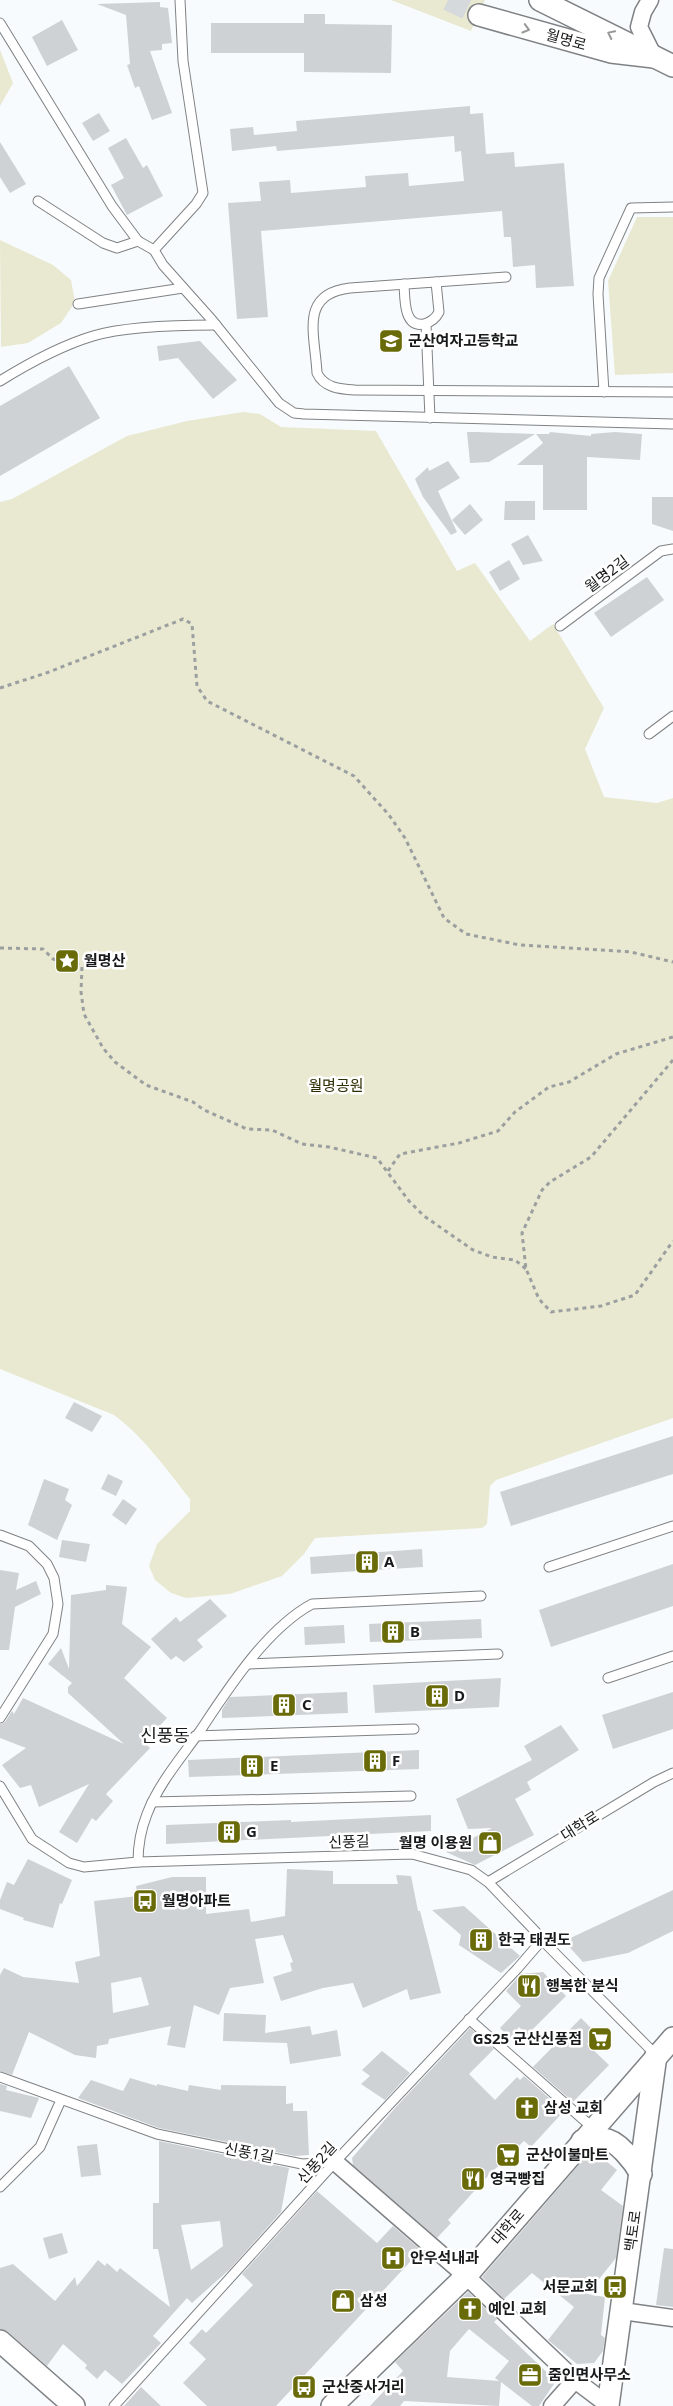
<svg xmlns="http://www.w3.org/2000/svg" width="673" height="2406" viewBox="0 0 673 2406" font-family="'Noto Sans','Noto Sans KR',sans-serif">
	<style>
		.green { fill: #e8e9d0 }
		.building { fill: #ced2d4; fill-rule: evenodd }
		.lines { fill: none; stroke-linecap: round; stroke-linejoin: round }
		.tertiary-tunnel { stroke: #d6d9db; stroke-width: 21; stroke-dasharray: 21 11; stroke-linecap: butt }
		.service-casing { stroke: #7f8284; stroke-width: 11 }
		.minor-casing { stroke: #7f8284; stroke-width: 19 }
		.tertiary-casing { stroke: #7f8284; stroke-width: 24 }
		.path { stroke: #9c9fa0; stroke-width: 3; stroke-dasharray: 4 4; stroke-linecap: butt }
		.service { stroke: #fff; stroke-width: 9 }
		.minor { stroke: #fff; stroke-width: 16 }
		.tertiary { stroke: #fff; stroke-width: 21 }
		.oneway { stroke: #979898 }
		.labels { text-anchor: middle; stroke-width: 5; stroke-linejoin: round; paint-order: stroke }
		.street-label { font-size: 15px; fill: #18191a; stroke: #fff }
		.poi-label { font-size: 15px; font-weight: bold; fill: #18191a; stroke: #fff; text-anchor: start }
		.park-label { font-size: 15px; fill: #2f2f04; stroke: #fff }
		.quarter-label { font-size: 18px; fill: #18191a; stroke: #fff }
	</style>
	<rect width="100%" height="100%" fill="#f8fbfd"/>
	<!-- green -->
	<g class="green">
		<path d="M391 0H485L471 31Z"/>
		<path d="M0 50 13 83 0 106Z"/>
		<path d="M637 217H673V373L615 375 608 281Z"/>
		<path d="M0 240 53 265 71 280 75 302 61 323 28 343 1 347Z"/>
		<path d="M243 412 260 414 281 427 376 431 457 571 475 563 530 641 553 624 604 708 585 749 604 797 657 803 673 798V1418L496 1480 490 1486 487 1524 482 1528 315 1538 304 1554 282 1576 230 1594 186 1598 171 1593 155 1580 149 1566 157 1544 190 1511V1499C167 1470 144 1437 114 1415L0 1369V502L12 499 127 436 187 421Z"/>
	</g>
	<!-- building -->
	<g class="building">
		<path d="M160 2V7L168 8 172 43 162 44V50L150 51 172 113 152 120 139 86 135 88 127 65 130 64 126 15 97 4Z"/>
		<path d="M304 14H325V24L392 25 391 73 304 72V53H211V23H304Z"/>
		<path d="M62 20 78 50 47 66 32 37Z"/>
		<path d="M470 106V114L483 113 486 154 514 152 515 167 564 163 574 286 536 288 535 265 513 267 511 237H504L502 211 261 231 268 317 237 319 228 203 261 201 259 182 290 180 291 193 366 187 365 176 408 173 409 186 464 181 461 151 455 152 454 136 277 151 276 146 232 151 230 129 253 127 254 135 297 131 296 121Z"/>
		<path d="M99 113 110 131 93 141 82 123Z"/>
		<path d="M126 138 143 168 147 165 163 196 127 215 111 185 124 178 108 148Z"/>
		<path d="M0 142 26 184 10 193 0 177Z"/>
		<path d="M200 341 237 380 213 399 178 358 159 361 157 346Z"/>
		<path d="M69 366 100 418 0 476V406Z"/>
		<path d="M467 432H477L535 434 489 462 470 463Z"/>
		<path d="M550 432 591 436V434L615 432 642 434 640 460 587 457V510H543V465H517L543 443 536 434H549Z"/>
		<path d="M448 461 460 478 438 491 457 532 451 535 423 497 415 479 428 467 429 471Z"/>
		<path d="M652 497H673V531L652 524Z"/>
		<path d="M505 501H535V520H504Z"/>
		<path d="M470 504 483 520 465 535 452 520Z"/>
		<path d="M528 535 543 561 523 565 511 544Z"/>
		<path d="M509 560 520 579 500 591 489 572Z"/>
		<path d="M647 577 664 600 611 637 594 613Z"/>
		<path d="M74 1402 102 1416 92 1432 65 1418Z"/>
		<path d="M673 1436V1474L511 1526 500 1492Z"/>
		<path d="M108 1474 123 1481 116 1496 101 1489Z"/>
		<path d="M44 1479 69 1489 65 1500 72 1505 57 1540 28 1525Z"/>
		<path d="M123 1499 137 1509 126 1525 112 1515Z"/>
		<path d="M62 1540 90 1544 86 1562 59 1557Z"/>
		<path d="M422 1549 423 1567 311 1574 310 1557Z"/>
		<path d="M673 1564V1606L551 1647 539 1610Z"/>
		<path d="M0 1570 19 1573 16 1590 36 1581 41 1594 15 1607 9 1650H0Z"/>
		<path d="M106 1585 127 1587 122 1624 151 1647 124 1678 167 1718 144 1742 150 1748 106 1794 113 1801 96 1821 92 1818 77 1843 59 1832 89 1784 39 1807 31 1785 20 1788 2 1765 26 1748 0 1738V1724L5 1722 12 1711 14 1714 23 1698 124 1744 68 1693V1687L72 1683 48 1664 61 1648 69 1669 71 1595 106 1590Z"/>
		<path d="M210 1599 227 1616 197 1640 203 1647 184 1662 176 1656 171 1660 151 1639 176 1617 180 1622Z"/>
		<path d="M481 1619 482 1638 370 1642 369 1624Z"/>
		<path d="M344 1625 345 1643 305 1645 304 1627Z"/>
		<path d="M501 1678 499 1707 375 1713 373 1685Z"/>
		<path d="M347 1692 348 1713 222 1718V1710L230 1697Z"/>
		<path d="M673 1692V1729L613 1749 602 1715Z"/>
		<path d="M561 1725 579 1750 527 1782 531 1790 515 1799 534 1835 475 1865 446 1852 492 1828 468 1829 456 1799 532 1760 524 1746Z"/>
		<path d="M419 1750V1769L189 1777 188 1760Z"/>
		<path d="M431 1815V1831L166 1844V1825L291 1820V1822Z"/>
		<path d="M28 1859 72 1880 62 1904 60 1903 53 1928 23 1920 24 1918 0 1909V1900L7 1882 14 1885Z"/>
		<path d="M287 1869 333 1871V1884H398L396 1875 411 1876 418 1911H420L441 1993 410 2000 407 1989 363 2008 353 1983 323 1988 281 2001 273 1977 292 1971 290 1963 293 1962 283 1935 255 1939 264 1983 230 1988 219 2015 194 2005 185 2048 167 2045 171 2026 109 2039 108 2044 97 2046 96 2058 75 2055 29 2032 12 2075 0 2071V1975L4 1968 23 1977 79 1983 75 1962 100 1956 94 1901 138 1896 136 1886 172 1877H206V1914L249 1909 251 1922 285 1916ZM141 1977 149 2005 113 2013 111 1983Z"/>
		<path d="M673 1890V1931L628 1953 583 1962 564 1941Z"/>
		<path d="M464 1906 520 1956 501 1973 459 1945 461 1935 432 1910Z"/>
		<path d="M543 1972 566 1996 527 2035 519 2027 510 2038 500 2028 521 2006 506 1991 521 1974Z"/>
		<path d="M224 2013 266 2015 265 2033 310 2026 312 2035 337 2030 341 2056 290 2064 287 2043 223 2041Z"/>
		<path d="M581 2018 596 2033 587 2044 609 2065 573 2102 533 2067Z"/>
		<path d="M470 2028 494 2049 469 2074 495 2100 517 2077 520 2080 524 2076 564 2111 531 2147 524 2141 487 2177 448 2220 451 2223 437 2238 353 2165 352 2158 395 2108Z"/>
		<path d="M382 2051 410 2073 385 2100 361 2084 370 2076 362 2070Z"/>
		<path d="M130 2078 157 2086V2084L188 2091 189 2085 221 2090V2085L286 2086V2104L293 2103V2111H307L309 2155 295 2156 159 2128 78 2098 91 2080 123 2091Z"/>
		<path d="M0 2084 7 2086 6 2090 39 2098 31 2118 0 2111Z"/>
		<path d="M159 2141 289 2168 281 2212 230 2269 192 2303 187 2298 153 2336 161 2343 122 2384 105 2370 97 2379 85 2368 87 2365 63 2344 47 2366 8 2332 0 2329V2268L13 2264 55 2301 75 2277 77 2286 98 2260 105 2266 107 2263 117 2272 120 2268 170 2307 158 2249H153V2203H159ZM220 2221 223 2246 191 2270 181 2225Z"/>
		<path d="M97 2144 101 2175 81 2177 77 2146Z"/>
		<path d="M590 2152H595L617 2170 601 2190 623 2206 616 2258 587 2294 605 2297 601 2335 605 2338 603 2351 594 2363 577 2364 548 2340 574 2307 532 2273 504 2299 482 2277Z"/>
		<path d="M317 2191 377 2243 393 2226 421 2250 276 2406H207L183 2383 206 2359 189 2343 202 2329 206 2333 253 2285 242 2274Z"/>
		<path d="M62 2233 68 2253 49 2259 43 2238Z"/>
		<path d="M664 2248 673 2249V2307L656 2305Z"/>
		<path d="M468 2292 497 2319 494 2322 556 2381 539 2406H532L501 2382 499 2406 404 2401 400 2406H370L403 2371 395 2362ZM469 2329 509 2361 495 2378 499 2381 447 2377 450 2351Z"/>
		<path d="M141 2387 161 2406H124Z"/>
	</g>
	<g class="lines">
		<!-- tertiary-tunnel -->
		<path class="tertiary-tunnel" d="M448 0 479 15"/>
		<defs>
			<g id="service">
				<path d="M180 0 183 61 203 193 196 204 154 250 163 265 212 320 279 403 294 413 304 414 673 424"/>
				<path d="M0 23 112 206 138 241 154 250"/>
				<path d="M38 201 103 243 117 248 138 241"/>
				<path d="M506 277 350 288C299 294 315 334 317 373 324 388 340 389 355 390L673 392"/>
				<path d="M404 284C405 297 403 328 424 324 432 322 436 318 439 312L436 282"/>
				<path d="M78 304 183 288"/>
				<path d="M426 324 430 418"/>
				<path d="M0 381C29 363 60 346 93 336 126 326 181 325 216 325"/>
				<path d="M604 392 598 294 599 278 631 208 673 207"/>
				<path d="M560 626 661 551 673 549"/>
				<path d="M649 734 673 716"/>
				<path d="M0 1535 29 1546 47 1564 54 1578 58 1604 53 1634 0 1718"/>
				<path d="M549 1567 673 1526"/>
				<path d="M248 1664 498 1654"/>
				<path d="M608 1678 673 1656"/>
				<path d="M195 1736 414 1729"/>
				<path d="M0 1786 32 1839 69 1863 84 1867 138 1862 412 1854 471 1870 488 1882 536 1932 542 1940 656 2055"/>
				<path d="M152 1802 411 1796"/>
				<path d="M138 1862C138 1845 141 1829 147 1814 159 1783 181 1758 200 1731 228 1689 266 1629 312 1604L481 1596"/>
				<path d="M488 1882 654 1782 673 1773"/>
				<path d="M469 2019 593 2128"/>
				<path d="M0 2077 157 2134 302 2164 335 2162"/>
				<path d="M0 2187 40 2147 61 2100"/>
				<path d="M114 2406 335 2162 517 1969 542 1940"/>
			</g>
			<g id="minor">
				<path d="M650 0 643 12 639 27 654 57"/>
				<path d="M335 2162 466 2276 575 2380"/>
				<path d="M622 2311 673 2318"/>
				<path d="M552 2406 575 2380 608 2405"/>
			</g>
			<g id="tertiary">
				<path d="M540 0 673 66"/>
				<path d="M479 15 611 52 654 57"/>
				<path d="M582 2141C589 2140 596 2138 603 2139 618 2140 634 2162 641 2174"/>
				<path d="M0 2341 74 2406"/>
				<path d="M332 2406 466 2276 673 2038"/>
				<path d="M608 2406 656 2055"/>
			</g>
		</defs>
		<!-- service casing -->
		<use href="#service" class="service-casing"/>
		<!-- minor casing -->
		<use href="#minor" class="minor-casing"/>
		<!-- tertiary casing -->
		<use href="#tertiary" class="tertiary-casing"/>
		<!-- path -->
		<g class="path">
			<path d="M0 688 49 672 183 619 192 624 197 686 207 701 354 776 389 815 405 838 444 918 466 934 520 945 631 952 673 962"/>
			<path d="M0 948 43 949 53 959 82 966 81 992 84 1014 103 1048 115 1062 146 1085 193 1102 204 1110 247 1129 272 1130 302 1144 329 1147 377 1158 409 1201 424 1216 473 1250 492 1257 515 1260 526 1269"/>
			<path d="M673 1060 591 1157 550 1182 542 1190 522 1233 526 1269 539 1299 551 1312 601 1306 635 1295 673 1241"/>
			<path d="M388 1171 400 1154 459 1143 498 1131 515 1112 549 1087 569 1082 616 1054 673 1037"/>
		</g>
		<!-- service -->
		<use href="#service" class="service"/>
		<!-- minor -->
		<use href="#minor" class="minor"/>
		<!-- tertiary -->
		<use href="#tertiary" class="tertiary"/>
	</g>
	<!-- one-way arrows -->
	<defs><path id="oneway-chevron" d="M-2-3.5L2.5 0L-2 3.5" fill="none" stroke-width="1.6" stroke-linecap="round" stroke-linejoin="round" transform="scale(1.25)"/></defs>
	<g class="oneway">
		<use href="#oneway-chevron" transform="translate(526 29) rotate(16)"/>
		<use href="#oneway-chevron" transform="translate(611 34) rotate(-154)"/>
	</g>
	<!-- icons -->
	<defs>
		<symbol id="school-square" viewBox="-11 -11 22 22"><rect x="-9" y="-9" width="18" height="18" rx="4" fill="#696a08" stroke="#fff"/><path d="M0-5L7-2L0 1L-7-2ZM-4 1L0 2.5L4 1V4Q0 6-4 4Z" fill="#fff"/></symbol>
		<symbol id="sight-square" viewBox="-11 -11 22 22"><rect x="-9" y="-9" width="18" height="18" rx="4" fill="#696a08" stroke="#fff"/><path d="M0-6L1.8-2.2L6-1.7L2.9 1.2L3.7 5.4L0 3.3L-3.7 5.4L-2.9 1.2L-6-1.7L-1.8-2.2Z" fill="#fff"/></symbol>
		<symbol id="building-square" viewBox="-11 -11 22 22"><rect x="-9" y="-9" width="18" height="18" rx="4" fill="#696a08" stroke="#fff"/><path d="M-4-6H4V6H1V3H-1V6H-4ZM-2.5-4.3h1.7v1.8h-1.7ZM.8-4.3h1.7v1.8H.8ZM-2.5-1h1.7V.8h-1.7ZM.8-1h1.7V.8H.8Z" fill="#fff"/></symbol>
		<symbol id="shop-square" viewBox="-11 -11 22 22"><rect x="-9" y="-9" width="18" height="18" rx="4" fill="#696a08" stroke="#fff"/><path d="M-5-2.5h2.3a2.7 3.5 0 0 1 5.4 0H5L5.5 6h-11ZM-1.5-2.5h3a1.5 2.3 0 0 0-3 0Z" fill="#fff"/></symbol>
		<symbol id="bus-square" viewBox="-11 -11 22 22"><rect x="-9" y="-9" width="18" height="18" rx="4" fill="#696a08" stroke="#fff"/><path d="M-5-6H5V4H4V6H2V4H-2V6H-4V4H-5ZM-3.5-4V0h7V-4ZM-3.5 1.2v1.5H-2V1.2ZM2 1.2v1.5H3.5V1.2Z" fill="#fff"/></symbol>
		<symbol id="restaurant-square" viewBox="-11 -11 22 22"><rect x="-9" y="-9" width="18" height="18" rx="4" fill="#696a08" stroke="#fff"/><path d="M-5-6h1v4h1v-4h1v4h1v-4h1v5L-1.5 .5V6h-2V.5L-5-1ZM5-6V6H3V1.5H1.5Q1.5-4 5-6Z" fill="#fff"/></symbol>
		<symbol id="supermarket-square" viewBox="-11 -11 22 22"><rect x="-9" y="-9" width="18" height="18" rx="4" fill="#696a08" stroke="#fff"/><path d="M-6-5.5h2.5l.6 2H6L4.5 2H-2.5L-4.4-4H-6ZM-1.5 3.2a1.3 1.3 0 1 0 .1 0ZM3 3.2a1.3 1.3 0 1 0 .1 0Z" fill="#fff"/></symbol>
		<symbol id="church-square" viewBox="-11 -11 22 22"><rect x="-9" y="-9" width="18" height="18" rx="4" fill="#696a08" stroke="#fff"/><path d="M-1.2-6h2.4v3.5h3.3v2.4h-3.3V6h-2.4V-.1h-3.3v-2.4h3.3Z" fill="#fff"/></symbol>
		<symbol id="hospital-square" viewBox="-11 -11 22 22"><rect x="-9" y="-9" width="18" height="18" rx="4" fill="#696a08" stroke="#fff"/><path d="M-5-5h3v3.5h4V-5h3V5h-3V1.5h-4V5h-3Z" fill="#fff"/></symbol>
		<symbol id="office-square" viewBox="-11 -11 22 22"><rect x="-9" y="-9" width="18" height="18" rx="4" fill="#696a08" stroke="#fff"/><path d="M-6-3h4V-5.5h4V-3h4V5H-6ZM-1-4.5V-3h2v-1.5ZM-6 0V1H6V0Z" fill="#fff"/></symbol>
	</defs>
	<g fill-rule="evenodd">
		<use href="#school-square" x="377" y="327" width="28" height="28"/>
		<use href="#sight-square" x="53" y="947" width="28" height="28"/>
		<use href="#building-square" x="353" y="1548" width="28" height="28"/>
		<use href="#building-square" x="379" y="1618" width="28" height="28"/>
		<use href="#building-square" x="423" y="1682" width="28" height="28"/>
		<use href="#building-square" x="270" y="1691" width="28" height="28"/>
		<use href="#building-square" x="361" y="1747" width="28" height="28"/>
		<use href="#building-square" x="238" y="1752" width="28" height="28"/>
		<use href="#building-square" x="215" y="1818" width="28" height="28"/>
		<use href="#shop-square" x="476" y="1829" width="28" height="28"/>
		<use href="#bus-square" x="131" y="1887" width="28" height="28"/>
		<use href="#building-square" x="467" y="1926" width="28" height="28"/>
		<use href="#restaurant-square" x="515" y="1972" width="28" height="28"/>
		<use href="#supermarket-square" x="586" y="2025" width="28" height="28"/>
		<use href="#church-square" x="513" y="2094" width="28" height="28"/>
		<use href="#supermarket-square" x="494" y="2141" width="28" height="28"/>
		<use href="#restaurant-square" x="459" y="2165" width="28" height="28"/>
		<use href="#hospital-square" x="379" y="2244" width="28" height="28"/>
		<use href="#bus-square" x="601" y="2273" width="28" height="28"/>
		<use href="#shop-square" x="329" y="2287" width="28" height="28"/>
		<use href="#church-square" x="456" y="2295" width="28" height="28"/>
		<use href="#office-square" x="516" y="2361" width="28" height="28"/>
		<use href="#bus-square" x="290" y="2373" width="28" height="28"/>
	</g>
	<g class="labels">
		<!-- street labels -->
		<g class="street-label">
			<text transform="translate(566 40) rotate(16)" y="5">월명로</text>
			<text transform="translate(607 574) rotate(-37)" y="5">월명2길</text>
			<text transform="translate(580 1826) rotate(-32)" y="5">대학로</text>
			<text transform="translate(349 1842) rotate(-2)" y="5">신풍길</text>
			<text transform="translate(249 2153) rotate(11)" y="5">신풍1길</text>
			<text transform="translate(317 2163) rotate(-48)" y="5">신풍2길</text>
			<text transform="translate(508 2227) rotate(-49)" y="5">대학로</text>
			<text transform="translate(633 2231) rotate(-82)" y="5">백토로</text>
		</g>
		<!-- poi labels -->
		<g class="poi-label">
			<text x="408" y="346">군산여자고등학교</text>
			<text x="84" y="966">월명산</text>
			<text x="384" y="1567">A</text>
			<text x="410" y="1637">B</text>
			<text x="454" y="1701">D</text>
			<text x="302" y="1710">C</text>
			<text x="392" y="1766">F</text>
			<text x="270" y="1771">E</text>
			<text x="246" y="1837">G</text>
			<text x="472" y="1848" text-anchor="end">월명 이용원</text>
			<text x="162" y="1906">월명아파트</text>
			<text x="498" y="1945">한국 태권도</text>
			<text x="546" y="1991">행복한 분식</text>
			<text x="582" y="2044" text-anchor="end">GS25 군산신풍점</text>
			<text x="544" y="2113">삼성 교회</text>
			<text x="526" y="2160">군산이불마트</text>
			<text x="490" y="2184">영국빵집</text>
			<text x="410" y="2263">안우석내과</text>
			<text x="598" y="2292" text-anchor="end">서문교회</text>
			<text x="360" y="2306">삼성</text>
			<text x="488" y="2314">예인 교회</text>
			<text x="548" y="2380">줌인면사무소</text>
			<text x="322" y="2392">군산중사거리</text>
		</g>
		<!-- park labels -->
		<g class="park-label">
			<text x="336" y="1091">월명공원</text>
		</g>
		<!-- quarter labels -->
		<g class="quarter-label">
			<text x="165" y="1742">신풍동</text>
		</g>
	</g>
</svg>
